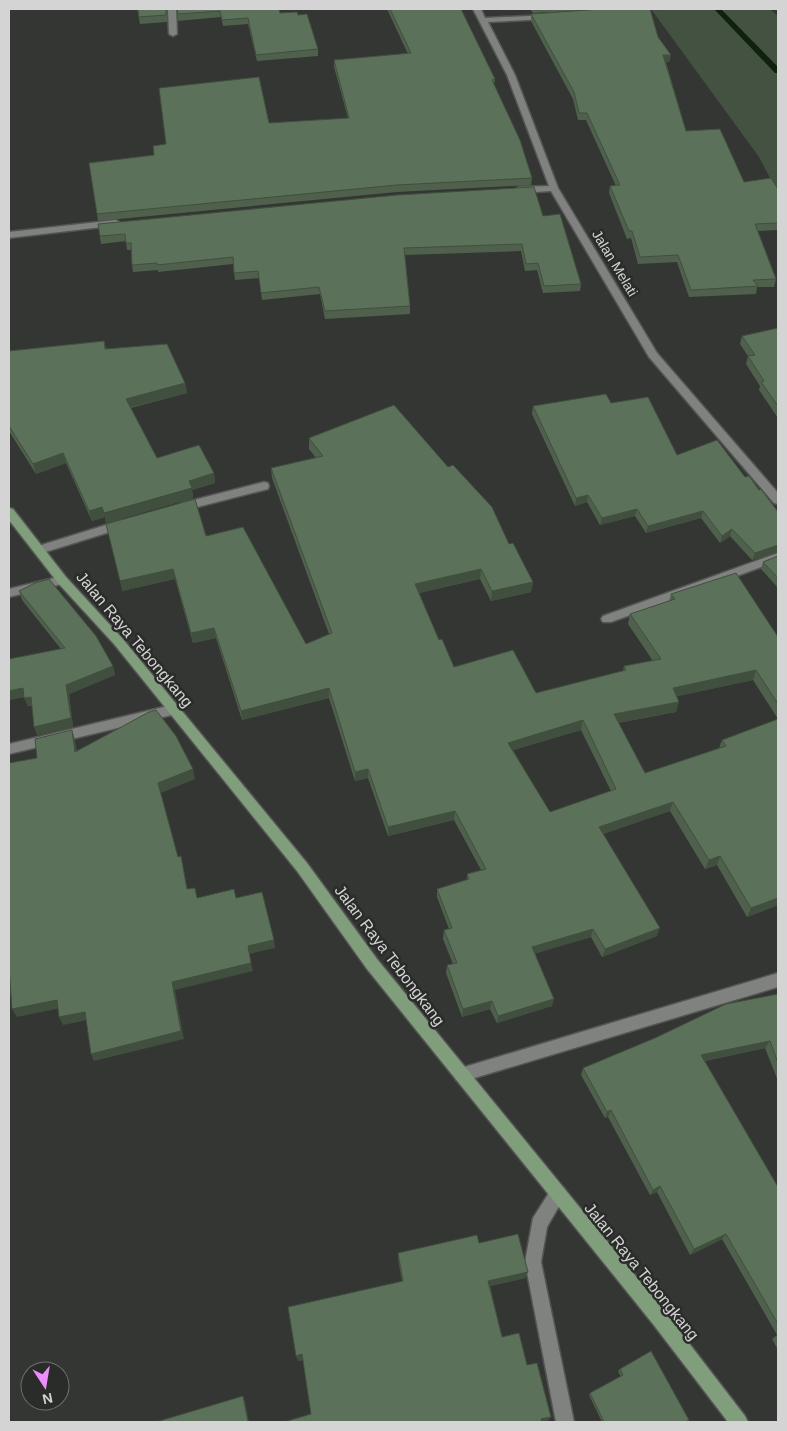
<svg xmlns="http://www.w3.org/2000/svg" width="787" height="1431" viewBox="0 0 787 1431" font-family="Helvetica,sans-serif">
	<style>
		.green { fill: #445242 }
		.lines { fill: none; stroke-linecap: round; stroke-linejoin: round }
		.stream { fill: #10220d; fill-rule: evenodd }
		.minor-casing { stroke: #535453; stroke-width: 3 }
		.primary-casing { stroke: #535453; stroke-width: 3 }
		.minor { fill: #80827f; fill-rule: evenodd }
		.primary { fill: #819e7c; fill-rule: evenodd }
		.wall { fill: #4f614d; fill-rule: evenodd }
		.shaded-wall { fill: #404f3e }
		.building { fill: #5c7159; stroke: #404f3e; fill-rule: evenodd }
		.labels { text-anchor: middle; stroke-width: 5; stroke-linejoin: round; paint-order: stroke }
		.far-street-label { font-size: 14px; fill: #d3d4d3; stroke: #2a2c2a }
		.street-label { font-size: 16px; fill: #d3d4d3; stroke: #2a2c2a }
	</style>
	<rect width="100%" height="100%" fill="#343634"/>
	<!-- green -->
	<path class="green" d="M651 9H770L778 16V193L759 157Z"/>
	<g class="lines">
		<!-- stream -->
		<path class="stream" d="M714 9H721L778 67V73H775Z"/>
		<defs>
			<g id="minor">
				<path d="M168 9H176L177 34 173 36 169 34Z"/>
				<path d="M473 9H481L485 18 548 15 552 17 548 19 488 22 515 75 558 188 657 353 778 493V504L774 503 649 357 551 191 519 193 515 190 519 187 549 186 507 75Z"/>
				<path d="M116 220 121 223 119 225 9 238V232Z"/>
				<path d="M264 482 268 483 269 486 268 489 182 511 176 507 182 503Z"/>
				<path d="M122 520 128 524 126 527 39 554 33 550 35 547Z"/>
				<path d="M778 553V561L611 622H603L601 619 603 616Z"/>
				<path d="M62 576 68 580 66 583 9 597V589Z"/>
				<path d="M172 705 176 706 178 710 176 714 9 754V744Z"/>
				<path d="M778 973V987L461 1082 456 1080 454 1075 456 1070 461 1068Z"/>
				<path d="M558 1186 564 1188 566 1194 547 1227 541 1262 574 1422H556L525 1262 533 1218 552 1188Z"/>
			</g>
			<path id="primary" d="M9 508 13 509 66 577 122 638 307 863 377 959 665 1312 745 1416 748 1422H728L653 1324 367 969 297 871 114 644 58 583 9 520Z"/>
		</defs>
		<!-- minor casing -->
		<use href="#minor" class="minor-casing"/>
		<!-- primary casing -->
		<use href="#primary" class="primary-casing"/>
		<!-- minor -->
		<use href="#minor" class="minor"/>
		<!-- primary -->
		<use href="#primary" class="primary"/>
	</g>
	<!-- wall -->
	<g class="wall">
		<path d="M137 9H167V22L140 24Z"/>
		<path d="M177 9 280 13 298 15 318 49V56L257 61 248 24 223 26 221 17 178 21Z"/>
		<path d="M387 9H461L495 79 494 85 532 178 531 185 397 192 98 221 97 214 154 155 166 144 269 123 348 118 334 67V60L408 54Z"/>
		<path d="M530 9H650L658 37 671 55 669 62H666L686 131 744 182 778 189V230L758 231 776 279 774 287H757L756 294 689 297 677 262 638 264 631 238 627 239 609 193 610 186H616L586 120H578L573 99 531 21V14L554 12 533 13Z"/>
		<path d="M543 216 581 284 580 291 543 293 537 270 525 271 521 251 405 255 410 306V314L325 319 320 294 262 300 259 278 235 280 233 264 158 272V270L133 272 132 265 131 250H127L126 241 101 244 98 224Z"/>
		<path d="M778 328V418L759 390 760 386 746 364 748 356 740 344 742 336Z"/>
		<path d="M104 341 106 348 185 383 187 393 131 408 157 458 214 473 215 483 192 490 193 498 106 523 105 517 92 521 66 463 36 474 9 431V351Z"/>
		<path d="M611 403 677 455 745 477 759 490 778 512V552L752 560 730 536 720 543 701 518 646 533 635 516 600 525 587 502 575 506 532 414 533 406Z"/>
		<path d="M309 438 509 544 533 582 531 592 491 601 480 579 419 593 439 640 454 667 536 693 623 671 624 666 653 661 628 624 630 614 669 601 671 594 778 637V906V905L747 917 717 865 705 869 670 811 603 834 657 936 602 957 591 937 535 953 552 1006 497 1023 490 1009 462 1017 446 973 447 965 453 964 443 939 444 930 449 929 437 897V889L467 880V874L481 870 454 820 388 836 368 778 355 781 329 698 242 720 216 638 193 643 175 579 122 591 206 536 306 644 329 634 272 478 271 468 316 458 309 449ZM753 680 778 719 722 740 719 748 645 773 618 723 676 712 677 696ZM581 730 611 791 550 812 513 750Z"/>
		<path d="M778 556V588L761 569 763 562Z"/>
		<path d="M19 591 113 666 115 675 69 694 73 727 37 735 32 706H28L24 697 9 700 61 649 22 600Z"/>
		<path d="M778 994V1081L765 1048 705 1061 778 1187V1350L772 1339 777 1335 722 1239 690 1255 657 1192 650 1195 608 1117 605 1118 581 1075 583 1068Z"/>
		<path d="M479 1243 525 1278 490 1286 502 1337 527 1365 548 1421 543 1422H284L311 1414 303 1360 298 1361 402 1281 398 1259V1253Z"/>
		<path d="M620 1369 689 1420 686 1422H602L589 1395 590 1393 621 1377 618 1371Z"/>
	</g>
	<!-- shaded-wall -->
	<g class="shaded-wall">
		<path d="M663 55H671L669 62 662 63Z"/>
		<path d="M185 383 187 393 128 408 126 399Z"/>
		<path d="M63 453 66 463 36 474 33 464Z"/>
		<path d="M214 473 215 483 192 490 193 498 106 523 105 517 92 521 89 511Z"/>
		<path d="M588 495 587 502 575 506 576 498Z"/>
		<path d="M637 509 635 516 600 525 602 518Z"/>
		<path d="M703 511 701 518 646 533 648 526Z"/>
		<path d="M732 529 730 536 720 543 722 536Z"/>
		<path d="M778 545V552L752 560 755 553Z"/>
		<path d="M173 569 175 579 122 591 120 581Z"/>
		<path d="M481 569 480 579 415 594V584Z"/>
		<path d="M533 582 531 592 491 601 492 591Z"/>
		<path d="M214 628 216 638 193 643 191 633Z"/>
		<path d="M113 666 115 675 69 694 73 727 37 735 34 727 66 685Z"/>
		<path d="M756 670 753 680 670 698 673 688Z"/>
		<path d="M23 688 26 697 9 700V691Z"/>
		<path d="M329 688V698L242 720 241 711Z"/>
		<path d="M31 697 34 705 28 706 24 698Z"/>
		<path d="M679 702 676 712 612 724 614 714Z"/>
		<path d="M583 720 581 730 507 752 508 743Z"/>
		<path d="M72 730 75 740 79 762 75 752Z"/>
		<path d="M193 769 195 779 161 793 158 783Z"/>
		<path d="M368 769V778L355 781V772Z"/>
		<path d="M673 802 670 811 597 836 599 827Z"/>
		<path d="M455 811 454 820 388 836V827Z"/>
		<path d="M720 856 717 865 705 869 709 860Z"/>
		<path d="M778 898V905L747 917 751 908Z"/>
		<path d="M660 928 657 936 602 957 605 949Z"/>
		<path d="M593 929 591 937 531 955 532 947Z"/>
		<path d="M274 940 275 948 249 954 248 946Z"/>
		<path d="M251 963 253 971 175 990 184 1039 94 1061 91 1054 172 982Z"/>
		<path d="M554 999 552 1006 497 1023 498 1016Z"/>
		<path d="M57 1000 61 1008 17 1017 12 1009Z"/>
		<path d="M492 1001 490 1009 462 1017 463 1009Z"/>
		<path d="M85 1012 88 1020 63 1025 59 1017Z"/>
		<path d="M770 1041 765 1048 698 1062 701 1055Z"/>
		<path d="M611 1110 608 1117 605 1118 607 1112Z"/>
		<path d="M660 1186 657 1192 650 1195 653 1190Z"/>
		<path d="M726 1234 722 1239 690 1255 694 1249Z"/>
		<path d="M528 1272 525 1278 487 1287 488 1281Z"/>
		<path d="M302 1354 303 1360 298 1361 296 1356Z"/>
		<path d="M243 1396 245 1401 249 1422H248Z"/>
		<path d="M551 1417 548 1421 539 1422 541 1419Z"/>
	</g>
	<!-- building -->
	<g class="building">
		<path d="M138 9H166V15L139 17Z"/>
		<path d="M177 9H279L280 13 297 12 298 15 307 14 318 49 256 55 248 18 222 20 220 11 178 14Z"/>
		<path d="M390 9H461L495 79 492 80 520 140 532 178 397 185 97 214 89 163 154 155 153 146 166 144 159 88 259 77 269 123 349 118 334 60 411 53Z"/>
		<path d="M601 9H650L658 37 671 55H663L686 131 720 129 744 182 771 178 778 189V223L755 224 776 279 753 280 758 286 691 290 678 255 640 257 632 231H629L610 186 620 185 587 113H579L574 92 531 14Z"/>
		<path d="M534 187 543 216 560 214 581 284 544 286 538 263 526 264 522 244 404 248 410 306 325 311 319 287 261 293 258 271 234 273 233 257 157 265V263L132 265 131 243H126L125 234 100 236 98 224 397 195Z"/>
		<path d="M778 328V406L761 382 764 381 748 356 755 355 742 336Z"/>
		<path d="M104 341 105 349 167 344 185 383 126 399 157 458 199 445 214 473 189 481 192 488 104 513 102 507 89 511 63 453 33 464 9 426V351Z"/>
		<path d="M606 394 611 403 648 397 677 455 717 440 745 477 749 476 759 490 761 489 778 512V545L755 553 732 529 722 536 703 511 648 526 637 509 602 518 588 495 576 498 533 406Z"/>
		<path d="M394 405 448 467 453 465 492 507 509 544 513 543 533 582 492 591 481 569 415 584 439 640 442 639 454 667 513 650 536 693 626 670 624 666 661 659 630 614 675 599 671 594 736 573 778 637V704L756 670 673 688 679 702 614 714 645 773 726 746 722 740 778 719V898L751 908 720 856 709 860 673 802 599 827 660 928 605 949 593 929 532 947 554 999 498 1016 492 1001 463 1009 447 965 457 963 444 930 452 928 437 889 469 879 467 874 486 869 455 811 388 827 368 769 355 772 329 688 241 711 214 628 191 633 173 569 120 581 106 524 195 499 206 536 243 527 306 644 332 633 271 468 323 456 309 438ZM583 720 616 789 550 812 508 743Z"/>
		<path d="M778 556V578L763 562Z"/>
		<path d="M49 579 96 636 113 666 66 685 71 718 34 727 31 697 24 698 23 688 9 691V659L65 648 19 591 35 583Z"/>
		<path d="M156 710 176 736 193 769 158 783 178 857 181 856 187 889 195 888 197 898 234 889 236 898 262 892 274 940 248 946 251 963 172 982 181 1031 91 1054 85 1012 59 1017 57 1000 12 1009 9 967V763L37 758 35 739 72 730 75 752 149 712Z"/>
		<path d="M778 994V1063L770 1041 701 1055 778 1187V1324L726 1234 694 1249 660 1186 653 1190 611 1110 607 1112 583 1068 655 1038 726 1004Z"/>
		<path d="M518 1234 528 1272 488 1281 502 1337 519 1333 527 1365 537 1363 551 1417 541 1419 542 1422H284L311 1414 302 1354 296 1356 288 1307 403 1281 398 1253 477 1235 479 1243Z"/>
		<path d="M651 1351 689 1420 685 1422H604L590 1393 623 1375 620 1369Z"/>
		<path d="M243 1396 248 1422H156Z"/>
	</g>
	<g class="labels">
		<!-- far-street labels -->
		<g class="far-street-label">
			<text transform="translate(615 263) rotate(59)" y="5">Jalan Melati</text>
		</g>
		<!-- street labels -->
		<g class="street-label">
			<text transform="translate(135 639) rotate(50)" y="6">Jalan Raya Tebongkang</text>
			<text transform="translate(390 955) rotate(53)" y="6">Jalan Raya Tebongkang</text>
			<text transform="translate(642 1271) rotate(51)" y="6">Jalan Raya Tebongkang</text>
		</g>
	</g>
	<!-- border -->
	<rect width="787" height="1431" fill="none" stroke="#d3d4d3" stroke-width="20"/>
	<!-- north arrow -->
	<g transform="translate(45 1386) rotate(168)"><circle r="24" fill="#2a2c2a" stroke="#6e6f6e"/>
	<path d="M0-4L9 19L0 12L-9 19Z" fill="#eb8dfb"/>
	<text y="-8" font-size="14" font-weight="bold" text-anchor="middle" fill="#d3d4d3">N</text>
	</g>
</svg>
